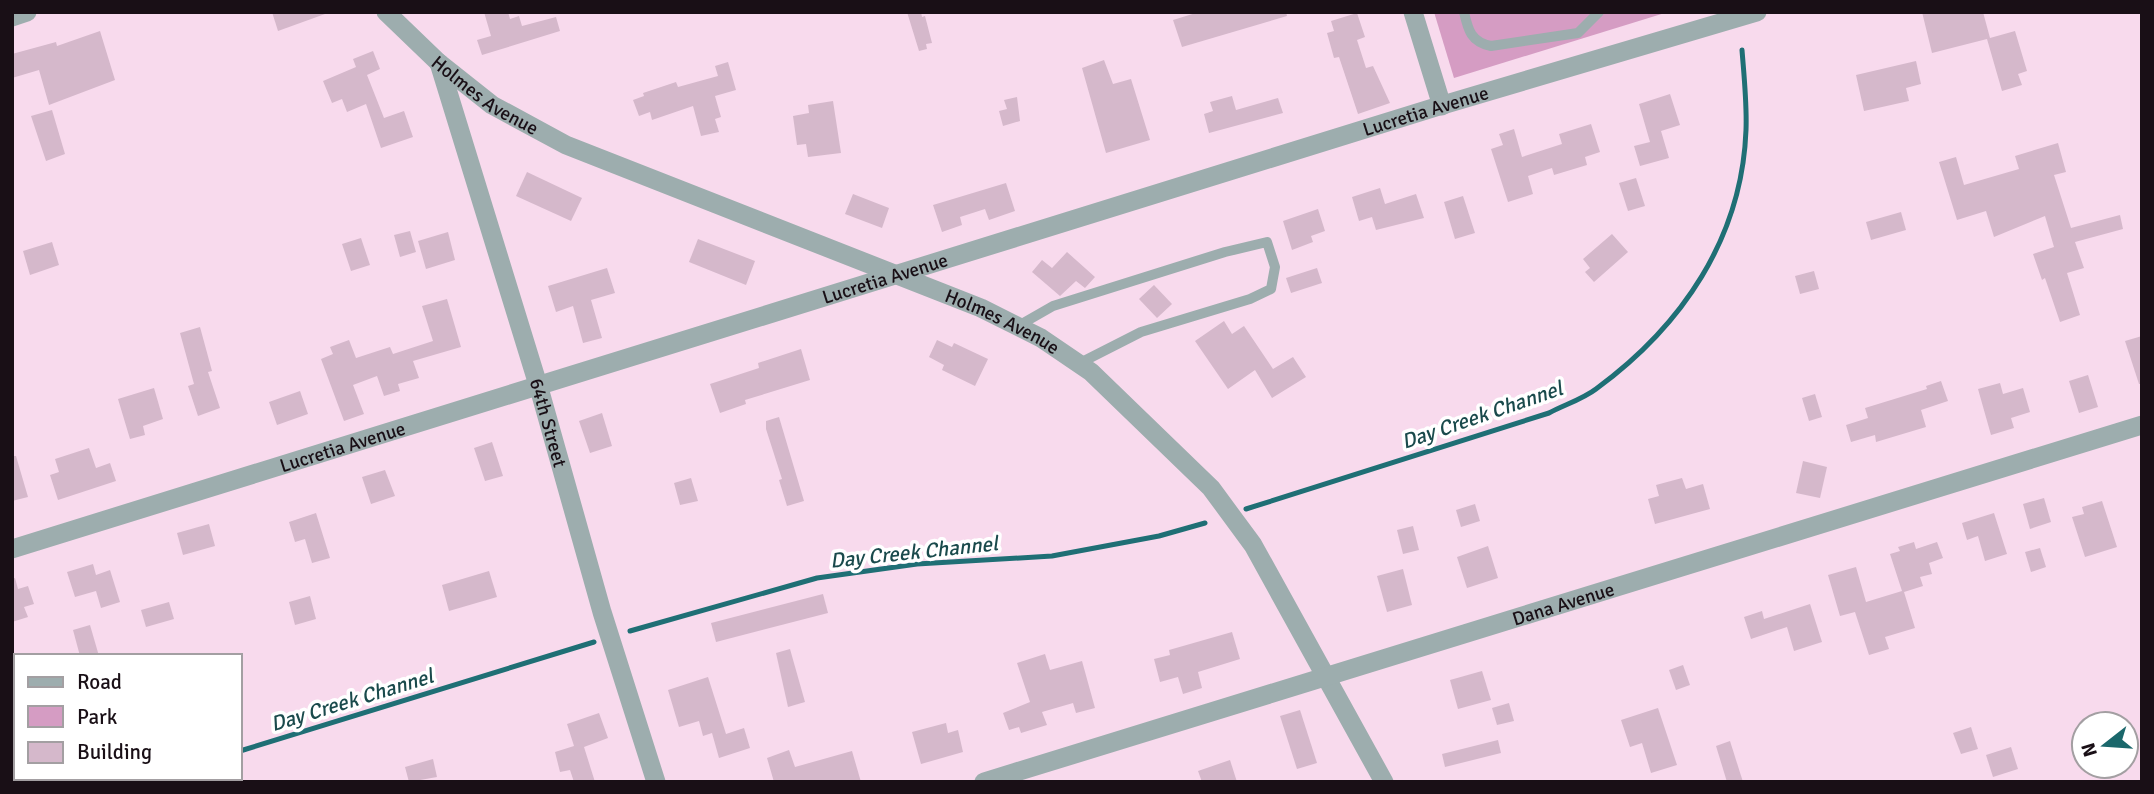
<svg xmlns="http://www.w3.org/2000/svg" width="2154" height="794" viewBox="0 0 2154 794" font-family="Signika,sans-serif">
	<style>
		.green { fill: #d59cc3 }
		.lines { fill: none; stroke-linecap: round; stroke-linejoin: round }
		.stream { stroke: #1f6f75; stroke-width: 5 }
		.building { fill: #d5b8cb }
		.lane { stroke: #9dadae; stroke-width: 10 }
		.street { stroke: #9dadae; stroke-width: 19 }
		.labels { text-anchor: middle; stroke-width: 7; stroke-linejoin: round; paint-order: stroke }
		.street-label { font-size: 19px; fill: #190f16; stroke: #fff }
		.water-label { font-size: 21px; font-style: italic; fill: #1a4a4c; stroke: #fff }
	</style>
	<rect width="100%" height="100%" fill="#f8daed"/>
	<!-- green -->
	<path class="green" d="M1434 12H1668L1454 78Z"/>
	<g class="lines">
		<!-- stream -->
		<g class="stream">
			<path d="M1246 509 1549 413C1564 405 1583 399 1596 389 1682 326 1742 238 1746 130 1747 103 1744 76 1742 50"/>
			<path d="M630 631 817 578 917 564 1052 556 1159 536 1205 523"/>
			<path d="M240 751 594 642"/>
			<path d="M141 782 152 778"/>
		</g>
	</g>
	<!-- building -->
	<g class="building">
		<path d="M272 12H325V14L278 31Z"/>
		<path d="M484 12H508L510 19 519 16 522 26 556 17 560 31 482 55 477 40 491 36Z"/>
		<path d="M907 12H921L922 17 925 16 932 43 926 44 927 49 919 51Z"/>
		<path d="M1199 12H1286L1287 16 1182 47 1173 20Z"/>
		<path d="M1922 12H1983L1990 38 2015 31 2027 71 2018 74 2022 85 2002 91 1987 39 1932 53Z"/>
		<path d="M1357 13 1365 37 1357 40 1366 68 1373 66 1390 103 1358 114 1339 57 1334 58 1327 33 1334 31 1331 21Z"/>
		<path d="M100 31 115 80 49 105 39 70 12 78V54L56 42 57 46Z"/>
		<path d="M373 51 380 69 367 75 384 118 404 111 413 137 381 148 366 104 347 112 342 99 332 103 323 81 356 67 353 59Z"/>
		<path d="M1104 60 1113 84 1131 79 1150 140 1106 153 1082 68Z"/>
		<path d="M1916 61 1921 84 1906 88 1909 101 1864 111 1856 75Z"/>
		<path d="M728 62 736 90 715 96 721 117 715 119 719 132 701 136 693 106 652 120 650 112 639 116 633 100 644 96 643 93 676 82 678 87 718 76 715 66Z"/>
		<path d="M1670 94 1680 125 1661 131 1669 158 1640 166 1634 146 1650 142 1639 104Z"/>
		<path d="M1232 96 1236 110 1278 98 1283 113 1209 133 1204 114 1213 111 1210 102Z"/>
		<path d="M1017 97 1020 121 1003 126 999 111 1007 109 1004 100Z"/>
		<path d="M833 101 841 153 808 157 806 144 797 145 793 116 809 113 808 105Z"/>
		<path d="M52 110 65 154 46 161 31 116Z"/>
		<path d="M1591 124 1600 152 1585 157 1587 165 1554 175 1552 168 1528 176 1533 194 1508 202 1491 149 1503 145 1499 134 1514 129 1522 157 1562 144 1559 134Z"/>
		<path d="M2058 143 2066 172 2054 175 2071 228 2120 215 2123 229 2075 242 2084 268 2067 273 2080 315 2060 322 2045 278 2042 280 2033 254 2054 247 2045 216 1994 237 1986 211 1957 220 1939 162 1956 157 1964 185 2019 169 2015 156Z"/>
		<path d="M527 172 582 198 571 221 516 196Z"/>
		<path d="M1636 178 1645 206 1628 211 1619 183Z"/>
		<path d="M1006 183 1015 211 989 220 985 209 960 217 962 225 942 232 933 205Z"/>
		<path d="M1380 188 1385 204 1416 194 1424 218 1376 230 1372 217 1359 221 1352 197Z"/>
		<path d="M853 194 889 208 882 228 845 214Z"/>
		<path d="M1463 196 1475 233 1455 239 1444 202Z"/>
		<path d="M1318 209 1325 231 1311 236 1313 242 1292 250 1283 221Z"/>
		<path d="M1901 212 1906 230 1871 240 1866 222Z"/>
		<path d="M410 231 416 252 400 257 394 235Z"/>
		<path d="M448 232 455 260 426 269 418 241Z"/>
		<path d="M1612 234 1628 252 1594 282 1585 272 1590 268 1583 259Z"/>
		<path d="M361 238 370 265 351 271 342 244Z"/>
		<path d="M698 239 755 261 746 285 689 262Z"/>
		<path d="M52 242 59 265 30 275 23 251Z"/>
		<path d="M1067 252 1095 277 1085 288 1076 281 1060 296 1032 272 1042 260 1052 268Z"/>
		<path d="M607 268 615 293 591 300 602 338 583 343 573 306 556 312 548 286Z"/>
		<path d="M1317 268 1322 283 1291 293 1286 278Z"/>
		<path d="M1814 271 1819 289 1800 294 1795 276Z"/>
		<path d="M1154 285 1172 304 1157 318 1139 299Z"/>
		<path d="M447 299 461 347 413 361 419 378 398 384 400 391 384 396 377 376 353 385 364 414 344 421 321 359 333 354 330 347 349 340 356 358 390 347 393 354 433 341 422 306Z"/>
		<path d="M1224 321 1232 334 1244 326 1273 369 1293 357 1306 377 1272 398 1255 370 1228 389 1195 341Z"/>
		<path d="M200 327 212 371 208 372 220 408 198 416 188 386 194 384 180 333Z"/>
		<path d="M2142 336V384H2139L2125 341Z"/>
		<path d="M937 340 952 347 954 343 988 359 975 386 942 370 944 365 929 357Z"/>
		<path d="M801 349 810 380 745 400 746 404 720 413 710 384 759 368 758 363Z"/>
		<path d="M2088 375 2098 407 2079 413 2069 381Z"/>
		<path d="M1941 381 1948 401 1921 410 1926 427 1876 442 1875 435 1851 442 1846 425 1868 418 1865 408 1927 389 1926 386Z"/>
		<path d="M2000 383 2003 394 2023 388 2030 412 2011 418 2014 428 1991 435 1978 389Z"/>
		<path d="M154 388 163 419 143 426 145 435 130 439 118 399Z"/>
		<path d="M300 391 308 414 277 425 269 402Z"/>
		<path d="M1815 394 1822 417 1809 421 1802 398Z"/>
		<path d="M602 413 612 446 590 453 579 421Z"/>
		<path d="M779 417 804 501 787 506 779 480 782 479 766 429V421Z"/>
		<path d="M492 442 503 476 485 481 474 448Z"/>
		<path d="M89 448 96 468 110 463 116 481 58 500 50 475 59 472 55 459Z"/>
		<path d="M12 456H16L28 497 12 501Z"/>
		<path d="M1803 461 1827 467 1820 498 1796 493Z"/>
		<path d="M385 470 395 496 371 504 362 477Z"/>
		<path d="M691 478 698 501 680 505 674 483Z"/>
		<path d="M1682 478 1686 489 1703 484 1710 509 1655 524 1648 499 1659 496 1656 485Z"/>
		<path d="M2044 498 2051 522 2030 529 2023 504Z"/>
		<path d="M2102 501 2117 547 2085 557 2072 517 2084 514 2082 507Z"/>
		<path d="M1475 504 1480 521 1461 527 1456 510Z"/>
		<path d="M316 513 330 558 312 563 305 539 295 542 289 522Z"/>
		<path d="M1994 513 2007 554 1985 561 1978 536 1967 540 1962 523Z"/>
		<path d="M209 524 215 546 183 555 177 533Z"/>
		<path d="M1413 526 1419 550 1403 554 1397 530Z"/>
		<path d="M1914 542 1916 549 1937 542 1943 558 1929 563 1932 574 1920 577 1923 586 1904 592 1915 628 1885 637 1889 649 1869 655 1855 612 1840 616 1828 575 1856 567 1866 602 1902 591 1890 554 1900 551 1898 547Z"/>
		<path d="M1488 546 1498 578 1467 588 1457 557Z"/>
		<path d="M2040 548 2046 567 2031 572 2025 552Z"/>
		<path d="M93 564 96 575 110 570 120 602 101 608 96 591 75 597 67 572Z"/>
		<path d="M1403 569 1412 605 1387 612 1377 576Z"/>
		<path d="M489 571 497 597 449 611 442 585Z"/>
		<path d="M15 578 18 589 28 586 34 604 24 607 28 617 12 622V579Z"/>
		<path d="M823 594 828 613 716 642 711 623Z"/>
		<path d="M310 596 316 619 295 625 289 602Z"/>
		<path d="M169 602 174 619 146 627 141 610Z"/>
		<path d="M1810 604 1822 642 1794 651 1787 627 1751 639 1744 617 1762 611 1764 619Z"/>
		<path d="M90 625 99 656H80L73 630Z"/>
		<path d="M1232 632 1240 659 1198 672 1202 688 1183 694 1178 677 1160 682 1154 659 1170 655 1169 650Z"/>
		<path d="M790 649 805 702 788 707 776 653Z"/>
		<path d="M1045 654 1050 670 1082 661 1095 708 1076 713 1073 703 1042 712 1047 725 1021 733 1019 727 1009 730 1003 713 1030 702 1017 663Z"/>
		<path d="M1683 665 1690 685 1676 690 1669 670Z"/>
		<path d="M1482 671 1491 700 1458 709 1450 680Z"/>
		<path d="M708 677 726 734 744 728 750 748 719 758 712 733 703 736 699 721 679 727 668 690Z"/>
		<path d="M1509 703 1514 721 1497 725 1492 708Z"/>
		<path d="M1658 708 1677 765 1651 773 1642 743 1630 747 1621 720Z"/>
		<path d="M1300 710 1317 763 1297 769 1280 716Z"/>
		<path d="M599 713 608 738 584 747 595 782H574L570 770 560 772 555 752 574 746 567 724Z"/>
		<path d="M946 723 948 733 958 730 963 752 921 764 912 732Z"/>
		<path d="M1971 727 1978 749 1961 754 1953 733Z"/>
		<path d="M1498 740 1501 753 1445 767 1442 754Z"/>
		<path d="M1730 741 1743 782H1727L1716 746Z"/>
		<path d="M2011 747 2018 769 1993 777 1986 755Z"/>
		<path d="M789 750 795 767 852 751 861 782H774L767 758Z"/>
		<path d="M433 759 437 777 409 782 405 767Z"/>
		<path d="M1230 760 1237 782H1202L1198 771Z"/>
	</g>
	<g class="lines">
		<!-- lane -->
		<g class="lane">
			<path d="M1464 12C1468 30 1471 42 1491 46L1578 33 1599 12"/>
			<path d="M1018 326 1053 306 1225 252 1267 242 1275 267 1271 289 1250 299 1141 332 1080 363"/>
		</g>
		<!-- street -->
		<g class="street">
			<path id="s1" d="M386 12 439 63 492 105 566 145 981 308 1041 338 1091 372 1211 488 1253 545 1384 782"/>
			<path d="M1413 12 1442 106"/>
			<path d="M12 17 27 12"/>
			<path id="s2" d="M439 63 539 388 602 612 656 782"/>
			<path id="s3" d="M12 549 1436 107 1757 12"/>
			<path id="s4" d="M984 782 2142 425"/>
		</g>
	</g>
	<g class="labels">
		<!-- street labels -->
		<g class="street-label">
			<text dy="7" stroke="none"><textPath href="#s1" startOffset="130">Holmes Avenue</textPath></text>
			<text dy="7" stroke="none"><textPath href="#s3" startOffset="1480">Lucretia Avenue</textPath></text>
			<text dy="7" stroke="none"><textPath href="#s3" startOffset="914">Lucretia Avenue</textPath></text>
			<text dy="7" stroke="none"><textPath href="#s1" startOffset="696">Holmes Avenue</textPath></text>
			<text dy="7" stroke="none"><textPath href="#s2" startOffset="376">64th Street</textPath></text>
			<text dy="7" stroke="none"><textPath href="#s3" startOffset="346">Lucretia Avenue</textPath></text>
			<text dy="7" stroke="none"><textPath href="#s4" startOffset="606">Dana Avenue</textPath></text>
		</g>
		<!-- water labels -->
		<g class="water-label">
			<text transform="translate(1482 415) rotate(-19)" y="7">Day Creek Channel</text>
			<text transform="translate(914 552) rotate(-6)" y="7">Day Creek Channel</text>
			<text transform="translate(352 700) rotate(-17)" y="7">Day Creek Channel</text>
		</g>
	</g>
	<!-- border -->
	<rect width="2154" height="794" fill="none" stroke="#190f16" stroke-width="28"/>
	<!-- legend -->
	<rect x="14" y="654" width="228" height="126" fill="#ffffff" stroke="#a39fa2" stroke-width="2"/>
	<rect x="28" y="677" width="35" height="10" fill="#9dadae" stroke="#a39fa2" stroke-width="2"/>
	<text x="77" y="689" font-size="21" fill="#190f16">Road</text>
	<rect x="28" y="706" width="35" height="21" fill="#d59cc3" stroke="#a39fa2" stroke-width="2"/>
	<text x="77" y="724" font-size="21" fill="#190f16">Park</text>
	<rect x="28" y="742" width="35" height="21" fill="#d5b8cb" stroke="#a39fa2" stroke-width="2"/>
	<text x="77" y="759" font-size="21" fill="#190f16">Building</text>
	<!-- north arrow -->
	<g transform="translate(2105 745) rotate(253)"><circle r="33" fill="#ffffff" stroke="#a39fa2" stroke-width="2"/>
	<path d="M0-5L12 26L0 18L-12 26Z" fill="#1a676b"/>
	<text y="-10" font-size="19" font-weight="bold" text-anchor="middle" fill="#190f16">N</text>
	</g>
</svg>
